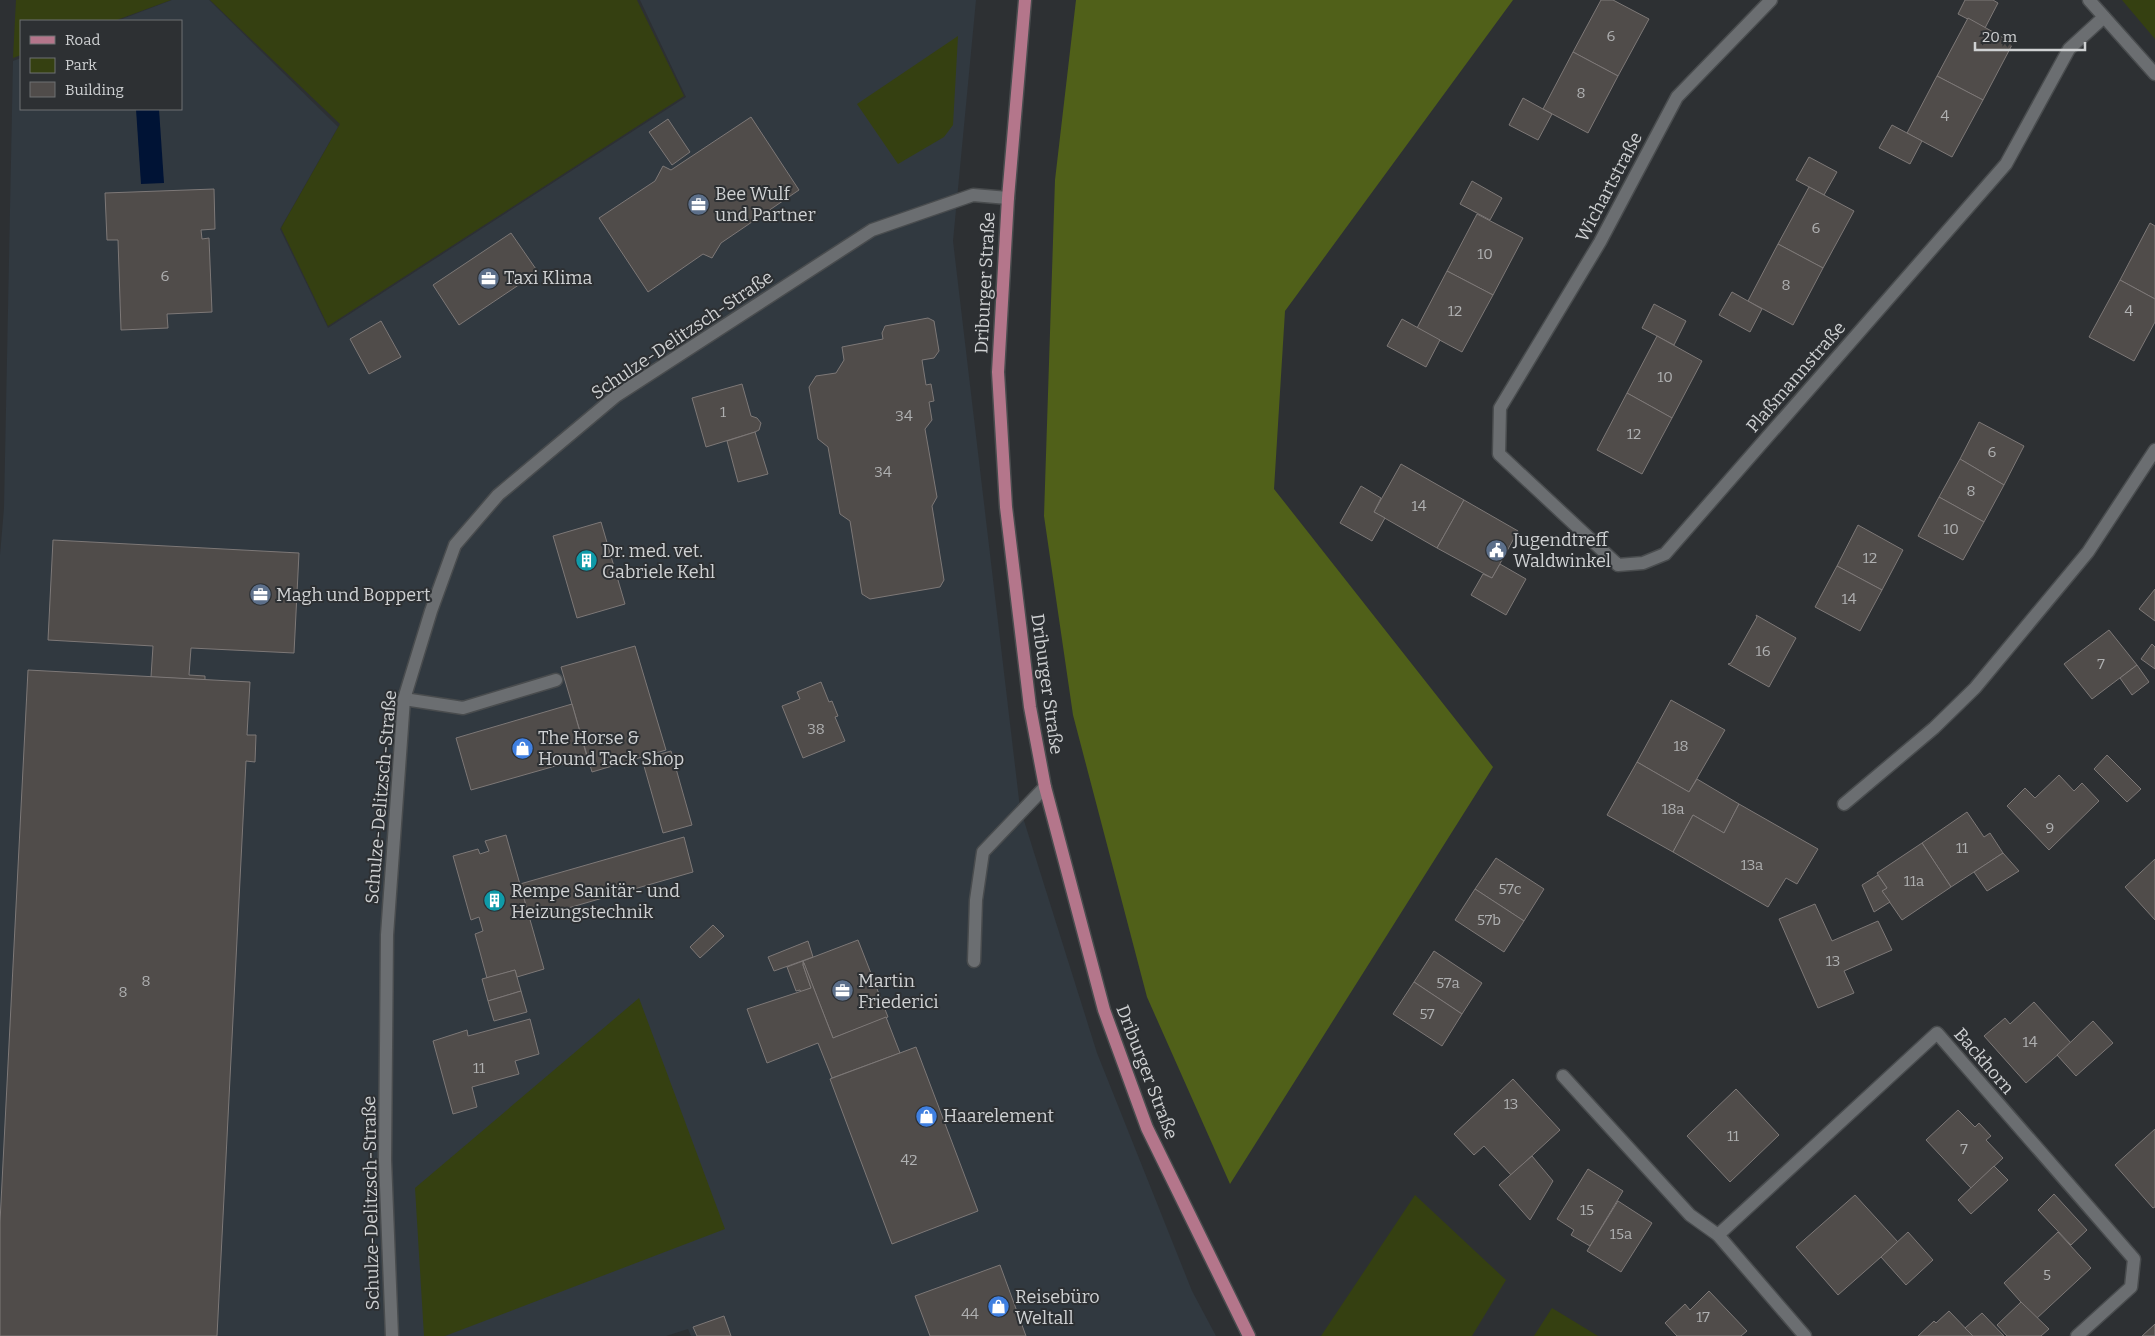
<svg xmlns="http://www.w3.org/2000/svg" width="2155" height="1336" viewBox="0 0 2155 1336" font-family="Bitter,serif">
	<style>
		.built { fill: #313940 }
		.green { fill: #354011 }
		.forest { fill: #506019 }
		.water { fill: #001335 }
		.building { fill: #504c4a; stroke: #7d7877 }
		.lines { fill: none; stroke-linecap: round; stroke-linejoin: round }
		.minor-casing { stroke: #494c4e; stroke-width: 15 }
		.major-casing { stroke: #494c4e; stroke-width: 15 }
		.minor { stroke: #6b6e71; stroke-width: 12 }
		.major { stroke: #b4768b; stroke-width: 12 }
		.labels { text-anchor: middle; stroke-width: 4; stroke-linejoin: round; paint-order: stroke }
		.number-label { font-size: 15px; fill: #afb0b1 }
		.street-label { font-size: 18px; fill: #cfd1d3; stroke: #2d3033 }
		.poi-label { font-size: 18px; fill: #cfd1d3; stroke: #2d3033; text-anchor: start }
	</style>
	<rect width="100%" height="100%" fill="#2d3033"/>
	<!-- built -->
	<path class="built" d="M172 0H209L338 127 280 229 328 328 686 97 640 0H976L953 241 1020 808 1097 1053 1192 1291 1216 1336H691L688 1329 666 1336H0V555L4 508 13 61 21 58V109H181V21H117Z"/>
	<!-- green -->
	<g class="green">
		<path d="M16 0H171L114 21H21V55L13 58Z"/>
		<path d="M210 0H637L684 96 328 326 281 228 340 124Z"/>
		<path d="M2122 0H2155V39Z"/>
		<path d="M958 36 953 125 944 137 898 164 857 104Z"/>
		<path d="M639 998 725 1229 445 1336H424L415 1188Z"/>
		<path d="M1415 1195 1506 1280 1472 1336H1321Z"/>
		<path d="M1552 1308 1598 1336H1534Z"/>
	</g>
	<!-- forest -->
	<path class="forest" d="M1076 0H1513L1285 311 1274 489 1493 767 1230 1184 1147 997 1073 715 1044 516 1055 180Z"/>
	<!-- water -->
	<path class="water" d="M136 109H159L164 183 141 184Z"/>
	<!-- building -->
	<g class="building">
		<path d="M1601 0H1613L1649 19 1618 76 1573 52Z"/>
		<path d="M1965 0H1993L1998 3 1985 28 1958 14Z"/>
		<path d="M1968 18 2013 43 1983 100 1937 76Z"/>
		<path d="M1573 52 1618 76 1588 133 1543 109Z"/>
		<path d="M1937 76 1983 100 1952 157 1907 133Z"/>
		<path d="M1523 98 1552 114 1538 140 1509 125Z"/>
		<path d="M751 117 799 190 721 243 712 258 703 254 648 292 599 218 655 181 663 166 671 170Z"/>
		<path d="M668 119 690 152 672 165 649 132Z"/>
		<path d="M1892 125 1922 141 1910 164 1879 148Z"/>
		<path d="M1809 157 1837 172 1824 195 1796 180Z"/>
		<path d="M1472 181 1502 198 1490 220 1460 204Z"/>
		<path d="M1809 187 1854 211 1823 268 1778 244Z"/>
		<path d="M214 189 215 229 201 230 202 239 209 238 212 312 167 314 168 328 121 330 118 240H107L105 193Z"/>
		<path d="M1477 214 1523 238 1493 295 1447 271Z"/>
		<path d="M2150 223 2155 226V299L2120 280Z"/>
		<path d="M511 233 538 272 459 325 433 285Z"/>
		<path d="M1778 244 1823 268 1793 325 1748 301Z"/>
		<path d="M1447 271 1493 295 1462 352 1417 328Z"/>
		<path d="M2120 280 2155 299V322L2134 361 2089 337Z"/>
		<path d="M1732 292 1762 309 1750 332 1719 315Z"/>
		<path d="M1654 304 1686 321 1674 345 1642 328Z"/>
		<path d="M928 318 934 321 939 351 934 358 922 360 926 385 931 384 934 401 929 402 932 420 925 429 937 497 932 506 944 580 940 587 870 599 862 594 850 521 840 514 828 447 818 439 809 387 816 376 836 373 844 360 842 347 883 339 882 333 885 326Z"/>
		<path d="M1402 319 1440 340 1426 367 1387 346Z"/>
		<path d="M381 321 401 357 369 374 350 339Z"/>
		<path d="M1657 336 1702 361 1672 418 1627 393Z"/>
		<path d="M742 384 751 416 757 418 761 423 759 430 755 432 706 447 692 398Z"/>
		<path d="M1627 393 1672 418 1642 474 1597 450Z"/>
		<path d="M1979 422 2024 446 2004 485 1960 459Z"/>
		<path d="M755 432 768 474 738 482 727 441Z"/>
		<path d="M1960 459 2004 485 1984 522 1939 497Z"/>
		<path d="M1401 464 1464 500 1437 548 1374 512Z"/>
		<path d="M1361 486 1381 498 1374 512 1385 518 1372 541 1340 523Z"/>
		<path d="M1939 497 1984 522 1963 560 1918 536Z"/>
		<path d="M1464 500 1518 531 1492 578 1437 548Z"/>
		<path d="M601 522 625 604 577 618 553 536Z"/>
		<path d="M1858 525 1903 550 1882 590 1837 566Z"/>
		<path d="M53 540 299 553 294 653 191 648 189 675 205 676V680L151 677 153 646 48 640Z"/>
		<path d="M1500 564 1526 579 1506 615 1471 595 1483 574 1492 578Z"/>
		<path d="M1837 566 1882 590 1860 631 1815 607Z"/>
		<path d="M2155 589V621L2139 609Z"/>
		<path d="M1756 615 1796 638 1769 687 1728 664 1731 663 1757 617Z"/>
		<path d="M2109 630 2137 665 2092 699 2064 664Z"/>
		<path d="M2152 644 2155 647V669L2141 659Z"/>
		<path d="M635 646 666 750 592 772 561 667Z"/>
		<path d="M2137 665 2149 682 2132 695 2120 678Z"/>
		<path d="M28 670 250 682 247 735H256L255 762 246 761 217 1336H0V1222Z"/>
		<path d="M821 682 829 702 832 701 838 716 835 717 845 741 803 758 782 706 800 699 797 692Z"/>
		<path d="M1671 700 1725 730 1689 792 1637 762Z"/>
		<path d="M572 704 587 757 471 790 456 738Z"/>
		<path d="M671 751 692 825 663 833 642 759Z"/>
		<path d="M2107 755 2141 789 2127 802 2094 769Z"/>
		<path d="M1637 762 1689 792 1697 779 1739 804 1724 833 1693 815 1673 852 1607 815Z"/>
		<path d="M2059 775 2074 791 2082 783 2099 801 2049 850 2007 806 2025 788 2035 798Z"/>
		<path d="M1739 804 1818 849 1797 884 1786 878 1768 907 1673 852 1693 815 1724 833Z"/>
		<path d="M1967 812 1984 837 1990 833 2003 853 1951 887 1922 843Z"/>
		<path d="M506 835 544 969 517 977 515 970 487 978 475 934 483 931 479 917 471 920 453 856 478 849 480 854 489 851 485 841Z"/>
		<path d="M684 837 693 872 530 919 520 884Z"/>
		<path d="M1922 843 1951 887 1902 920 1882 891 1887 888 1877 873Z"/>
		<path d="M2003 853 2019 871 1987 891 1974 872Z"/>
		<path d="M1496 858 1544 889 1524 921 1475 889Z"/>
		<path d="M2155 859V920L2125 887Z"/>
		<path d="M1878 875 1887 888 1882 891 1890 902 1874 912 1862 885Z"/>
		<path d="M1475 889 1524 921 1504 952 1455 920Z"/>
		<path d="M1815 904 1832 941 1878 921 1892 950 1844 971 1854 993 1818 1008 1779 919Z"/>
		<path d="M713 925 724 936 700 958 690 947Z"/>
		<path d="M858 940 888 1017 833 1038 803 961Z"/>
		<path d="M808 941 813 957 774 971 768 957Z"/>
		<path d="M1434 951 1482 983 1462 1014 1414 982Z"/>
		<path d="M803 961V965L811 988 801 992 800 990 796 991 787 967Z"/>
		<path d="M804 963 833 1038 886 1017 900 1053 832 1078 818 1043 767 1063 747 1009 811 988 803 965Z"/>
		<path d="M515 970 521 991 488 1001 482 979Z"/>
		<path d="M1414 982 1462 1014 1442 1046 1393 1014Z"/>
		<path d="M521 991 527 1012 494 1021 488 1001Z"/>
		<path d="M2034 1002 2071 1043 2026 1083 1984 1036 2005 1018 2010 1024Z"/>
		<path d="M530 1019 539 1054 515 1061 519 1074 472 1087 477 1107 453 1114 433 1041 467 1030 468 1036Z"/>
		<path d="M2093 1021 2113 1043 2076 1076 2057 1055Z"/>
		<path d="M916 1047 978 1211 892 1244 830 1079Z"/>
		<path d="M1513 1079 1560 1130 1511 1175 1484 1146 1474 1155 1454 1134Z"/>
		<path d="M1736 1089 1779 1135 1730 1182 1687 1136Z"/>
		<path d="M1958 1110 1975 1127 1979 1123 1991 1136 1986 1140 2003 1158 1971 1188 1926 1140Z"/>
		<path d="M2155 1129V1207L2153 1208 2115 1165Z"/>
		<path d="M1532 1156 1553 1181 1530 1220 1499 1185Z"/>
		<path d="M1994 1166 2008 1180 1971 1214 1958 1200Z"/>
		<path d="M1588 1169 1623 1191 1590 1246 1571 1235 1574 1230 1557 1219Z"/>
		<path d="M2054 1194 2087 1230 2071 1245 2038 1210Z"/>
		<path d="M1855 1195 1898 1242 1838 1295 1796 1247Z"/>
		<path d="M1618 1201 1652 1223 1621 1272 1587 1251Z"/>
		<path d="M1908 1232 1933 1260 1906 1285 1881 1257Z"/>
		<path d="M2058 1232 2091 1268 2036 1319 2004 1283Z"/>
		<path d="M1000 1265 1026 1336H930L915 1296Z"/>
		<path d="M1709 1291 1747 1331 1741 1336H1677L1665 1323 1685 1304 1690 1310Z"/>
		<path d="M2021 1302 2049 1329 2041 1336H2007L1997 1325Z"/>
		<path d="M1949 1311 1973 1336H1918L1934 1321 1936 1323Z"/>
		<path d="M1982 1313 2004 1336H1973L1965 1328Z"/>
		<path d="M724 1316 731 1336H697L693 1327Z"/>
		<path d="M2155 1324V1336H2142Z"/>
	</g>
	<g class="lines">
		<defs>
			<g id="minor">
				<path d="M1771 0 1677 97 1600 242 1500 408 1499 454 1618 565 1643 563 1665 554 2006 164 2069 49 2104 17"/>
				<path d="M2089 0 2155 74"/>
				<path d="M404 699 463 708 556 680"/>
				<path d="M1844 804 1934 728 1975 688 2088 552 2155 450"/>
				<path d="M974 961 976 900 983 852 1045 787"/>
				<path d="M1563 1076 1690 1215 1718 1235"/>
				<path d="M392 1336 385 1160 387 935 404 699 431 611 455 545 498 495 616 396 872 230 973 195 1008 198"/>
				<path d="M1805 1336 1718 1235 1937 1033 2134 1259 2131 1287 2077 1336"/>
			</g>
			<path id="major" d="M1025 0 1008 198 998 372 1006 507 1030 707 1045 787 1104 1010 1147 1128 1249 1336"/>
		</defs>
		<!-- minor casing -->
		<use href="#minor" class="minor-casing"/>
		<!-- major casing -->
		<use href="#major" class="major-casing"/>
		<!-- minor -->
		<use href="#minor" class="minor"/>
		<!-- major -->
		<use href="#major" class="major"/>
	</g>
	<!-- icons -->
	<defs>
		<symbol id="office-disc" viewBox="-11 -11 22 22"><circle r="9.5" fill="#5c6f8a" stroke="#2d3033"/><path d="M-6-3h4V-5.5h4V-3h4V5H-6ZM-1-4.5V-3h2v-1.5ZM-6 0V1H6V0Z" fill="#fff"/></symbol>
		<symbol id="civic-disc" viewBox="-11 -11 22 22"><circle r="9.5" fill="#5c6f8a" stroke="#2d3033"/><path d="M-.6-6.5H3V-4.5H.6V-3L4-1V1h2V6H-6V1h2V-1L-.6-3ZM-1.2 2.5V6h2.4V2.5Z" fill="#fff"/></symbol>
		<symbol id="building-disc" viewBox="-11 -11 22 22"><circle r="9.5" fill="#0f9aa8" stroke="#2d3033"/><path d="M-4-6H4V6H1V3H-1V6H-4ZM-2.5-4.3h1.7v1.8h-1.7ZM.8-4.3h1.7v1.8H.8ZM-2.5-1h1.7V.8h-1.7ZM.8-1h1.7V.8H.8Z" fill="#fff"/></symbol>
		<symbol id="shop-disc" viewBox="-11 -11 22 22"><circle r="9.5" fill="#3f7fe0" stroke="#2d3033"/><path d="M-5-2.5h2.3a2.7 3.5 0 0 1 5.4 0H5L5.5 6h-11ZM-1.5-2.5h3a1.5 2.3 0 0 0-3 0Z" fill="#fff"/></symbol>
	</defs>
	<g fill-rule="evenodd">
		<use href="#office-disc" x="686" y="192" width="25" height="25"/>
		<use href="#office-disc" x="476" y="266" width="25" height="25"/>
		<use href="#civic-disc" x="1484" y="538" width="25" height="25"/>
		<use href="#building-disc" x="574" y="548" width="25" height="25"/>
		<use href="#office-disc" x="248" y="582" width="25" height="25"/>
		<use href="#shop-disc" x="510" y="736" width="25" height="25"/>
		<use href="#building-disc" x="482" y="888" width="25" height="25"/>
		<use href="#office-disc" x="830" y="978" width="25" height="25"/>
		<use href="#shop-disc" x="914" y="1104" width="25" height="25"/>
		<use href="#shop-disc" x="986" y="1294" width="25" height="25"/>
	</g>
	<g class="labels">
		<!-- number labels -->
		<g class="number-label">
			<text x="1611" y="41">6</text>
			<text x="1581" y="98">8</text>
			<text x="1945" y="121">4</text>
			<text x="1816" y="233">6</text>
			<text x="1485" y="259">10</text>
			<text x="165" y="281">6</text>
			<text x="1786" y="290">8</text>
			<text x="1455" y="316">12</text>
			<text x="2129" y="316">4</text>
			<text x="1665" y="382">10</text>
			<text x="723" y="417">1</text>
			<text x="904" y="421">34</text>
			<text x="1634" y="439">12</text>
			<text x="1992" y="457">6</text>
			<text x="883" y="477">34</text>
			<text x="1971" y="496">8</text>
			<text x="1419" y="511">14</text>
			<text x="1951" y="534">10</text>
			<text x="1870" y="563">12</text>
			<text x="1849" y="604">14</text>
			<text x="1763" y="656">16</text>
			<text x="2101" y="669">7</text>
			<text x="816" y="734">38</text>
			<text x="1681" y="751">18</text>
			<text x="1673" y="814">18a</text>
			<text x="2050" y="833">9</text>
			<text x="1962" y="853">11</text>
			<text x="1752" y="870">13a</text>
			<text x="1914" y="886">11a</text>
			<text x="1510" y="894">57c</text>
			<text x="1489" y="925">57b</text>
			<text x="1833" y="966">13</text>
			<text x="146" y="986">8</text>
			<text x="1448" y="988">57a</text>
			<text x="123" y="997">8</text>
			<text x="1427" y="1019">57</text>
			<text x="2030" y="1047">14</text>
			<text x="479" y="1073">11</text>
			<text x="1511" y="1109">13</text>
			<text x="1733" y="1141">11</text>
			<text x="1964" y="1154">7</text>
			<text x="909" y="1165">42</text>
			<text x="1587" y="1215">15</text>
			<text x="1621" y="1239">15a</text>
			<text x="2047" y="1280">5</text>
			<text x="970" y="1319">44</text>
			<text x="1703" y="1322">17</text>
		</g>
		<!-- street labels -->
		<g class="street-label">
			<text transform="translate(1609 187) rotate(-62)" y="6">Wichartstraße</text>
			<text transform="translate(985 283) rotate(-87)" y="6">Driburger Straße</text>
			<text transform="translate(682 335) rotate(-34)" y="6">Schulze-Delitzsch-Straße</text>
			<text transform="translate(1796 377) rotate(-49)" y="6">Plaßmannstraße</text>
			<text transform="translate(1047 684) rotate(82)" y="6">Driburger Straße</text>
			<text transform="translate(381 797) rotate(-85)" y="6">Schulze-Delitzsch-Straße</text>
			<text transform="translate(1984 1061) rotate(49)" y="6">Backhorn</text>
			<text transform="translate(1147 1072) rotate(69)" y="6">Driburger Straße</text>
			<text transform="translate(371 1203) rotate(-91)" y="6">Schulze-Delitzsch-Straße</text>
		</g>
		<!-- poi labels -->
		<g class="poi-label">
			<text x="715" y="200">Bee Wulf<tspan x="715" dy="21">und Partner</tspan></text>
			<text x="504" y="284">Taxi Klima</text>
			<text x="1513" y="546">Jugendtreff<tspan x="1513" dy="21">Waldwinkel</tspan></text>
			<text x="602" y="557">Dr. med. vet.<tspan x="602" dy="21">Gabriele Kehl</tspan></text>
			<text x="276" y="601">Magh und Boppert</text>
			<text x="538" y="744">The Horse &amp;<tspan x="538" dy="21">Hound Tack Shop</tspan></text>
			<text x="511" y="897">Rempe Sanitär- und<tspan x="511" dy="21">Heizungstechnik</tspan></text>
			<text x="858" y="987">Martin<tspan x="858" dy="21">Friederici</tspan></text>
			<text x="943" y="1122">Haarelement</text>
			<text x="1015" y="1303">Reisebüro<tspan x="1015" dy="21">Weltall</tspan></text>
		</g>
	</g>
	<!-- legend -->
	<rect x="20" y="20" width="162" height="90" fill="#2d3033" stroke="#6e7073"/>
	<rect x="30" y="36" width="25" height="8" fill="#b4768b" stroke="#6e7073"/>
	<text x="65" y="45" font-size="15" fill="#cfd1d3">Road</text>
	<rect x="30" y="58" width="25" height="15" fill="#354011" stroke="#6e7073"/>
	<text x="65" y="70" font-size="15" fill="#cfd1d3">Park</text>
	<rect x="30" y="82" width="25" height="15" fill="#504c4a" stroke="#6e7073"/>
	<text x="65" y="95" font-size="15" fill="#cfd1d3">Building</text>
	<!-- scale -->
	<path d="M1975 42v8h110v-8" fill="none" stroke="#cfd1d3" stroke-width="2.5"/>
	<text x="1982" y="42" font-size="15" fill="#cfd1d3" stroke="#2d3033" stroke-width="4" paint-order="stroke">20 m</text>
</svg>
